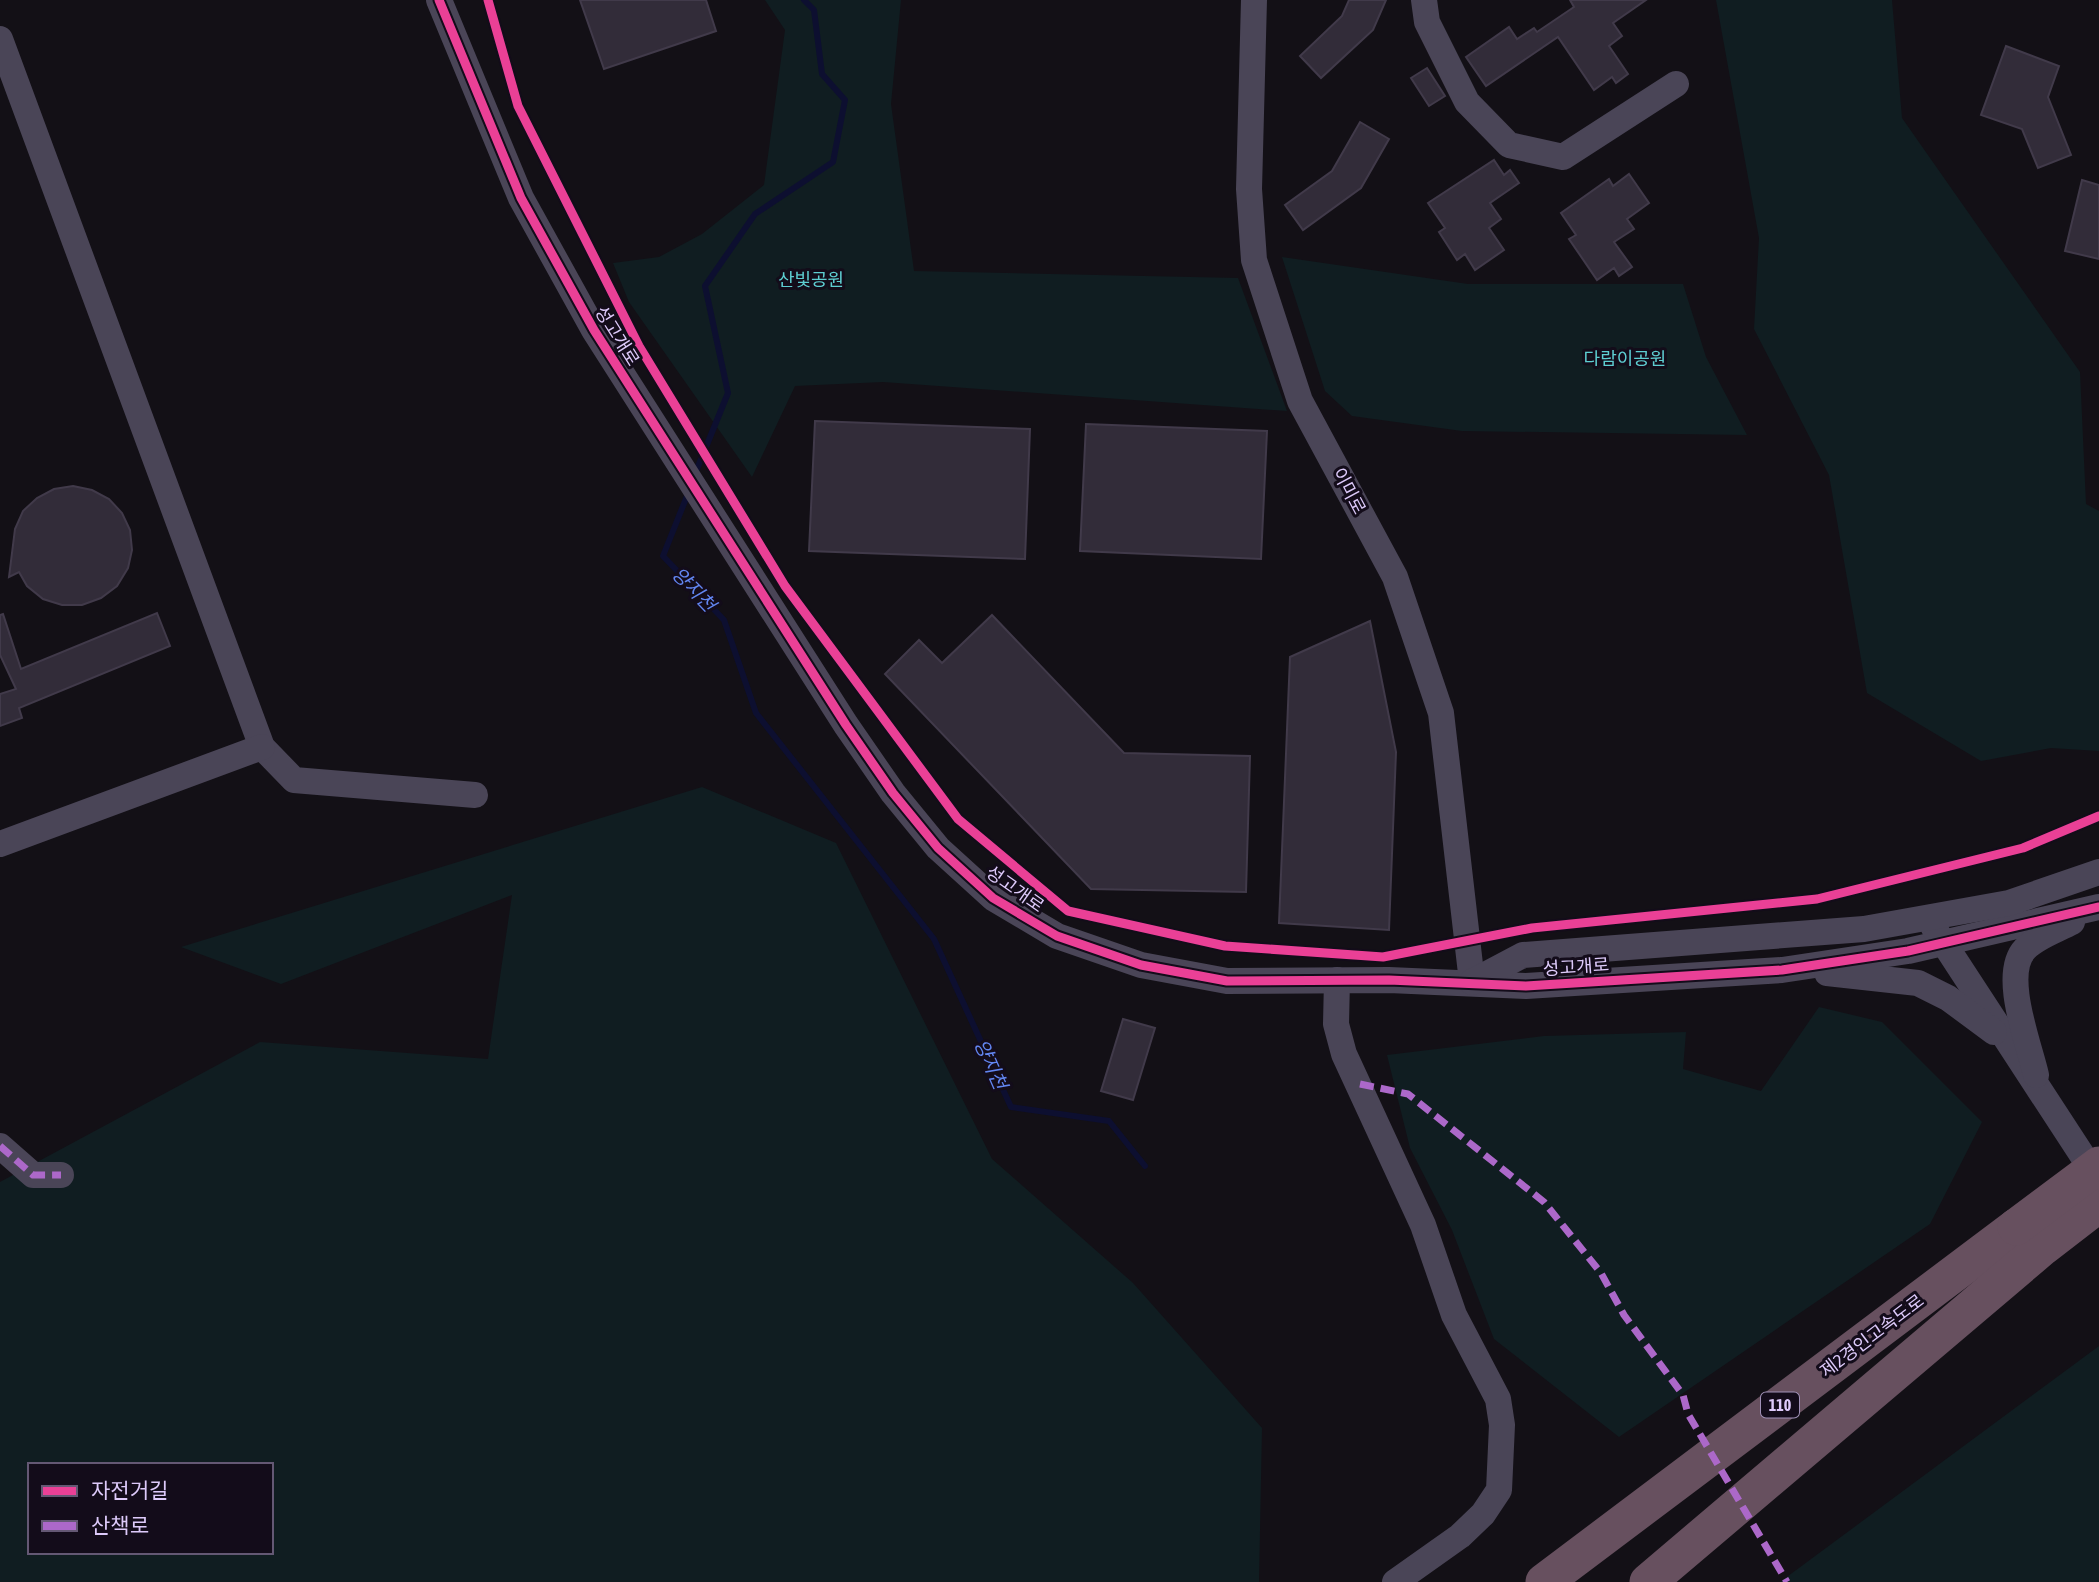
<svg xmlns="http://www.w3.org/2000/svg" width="2099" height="1582" viewBox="0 0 2099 1582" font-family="'Asap Condensed','Noto Sans KR',sans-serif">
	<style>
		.green { fill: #101d21; fill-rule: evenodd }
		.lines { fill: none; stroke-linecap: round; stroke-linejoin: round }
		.stream { stroke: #0d0f30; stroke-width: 6 }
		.building { fill: #322c39; stroke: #413a4a; stroke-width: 2 }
		.minor { stroke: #4a4557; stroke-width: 26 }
		.highway { stroke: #67505f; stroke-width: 37 }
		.highway-bridge { stroke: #67505f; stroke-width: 37 }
		.quiet { stroke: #ac68c9; stroke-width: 7; stroke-dasharray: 14 7; stroke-linecap: butt }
		.cycleway-casing { stroke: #130c1a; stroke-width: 13 }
		.cycleway { stroke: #ea4096; stroke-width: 9 }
		.labels { text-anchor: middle; stroke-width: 6; stroke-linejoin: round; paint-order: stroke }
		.shield { fill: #130c1a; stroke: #a091b7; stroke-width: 2 }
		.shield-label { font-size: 16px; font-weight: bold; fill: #ddcafa }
		.park-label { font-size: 18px; fill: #5eced2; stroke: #130c1a }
		.street-label { font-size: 18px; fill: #ddcafa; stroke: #130c1a }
		.water-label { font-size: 19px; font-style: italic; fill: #6286f1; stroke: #130c1a }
	</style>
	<rect width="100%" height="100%" fill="#131016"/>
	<!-- green -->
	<g class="green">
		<path d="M765 0H901L891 104 914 271 1238 278 1287 411 883 382 795 386 752 477 629 302 613 263 659 257 702 234 764 185 785 30Z"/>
		<path d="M1716 0H1892L1902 118 2080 372 2086 504 2099 511V751L2051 748 1981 761 1867 693 1829 475 1754 329 1759 238Z"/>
		<path d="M1282 257 1468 284H1683L1706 357 1747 435 1462 431 1352 416 1325 391Z"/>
		<path d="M702 787 836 843 992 1159 1133 1283 1262 1428 1259 1582H0V1182L260 1042 488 1059 512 895 281 984 181 947ZM30 1465H271V1552H30Z"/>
		<path d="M1819 1007 1882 1022 1982 1122 1930 1224 1619 1437 1494 1339 1452 1230 1410 1148 1387 1055 1544 1036 1686 1032 1683 1069 1761 1091Z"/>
		<path d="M2099 1346V1582H1780Z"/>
	</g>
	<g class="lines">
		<!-- stream -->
		<g class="stream">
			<path d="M695 474 728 393 705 286 755 214 833 162 845 100 822 74 814 10 804 0"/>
			<path d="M689 491 663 556 724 620 756 713 934 939 1011 1107 1109 1121 1145 1166"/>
		</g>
	</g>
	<!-- building -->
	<g class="building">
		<path d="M580 0H706L716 31 604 69Z"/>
		<path d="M1349 0H1386L1373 30 1321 78 1300 56 1342 16Z"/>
		<path d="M1570 0H1646L1613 23 1622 36 1609 46 1628 74 1616 83 1612 77 1594 90 1558 37 1486 86 1466 57 1509 27 1517 39 1534 28 1537 32 1574 7Z"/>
		<path d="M2006 46 2059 66 2048 97 2071 155 2038 168 2022 129 1981 115Z"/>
		<path d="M1427 68 1445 96 1429 106 1411 78Z"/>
		<path d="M1360 122 1389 139 1361 188 1303 230 1285 205 1332 171Z"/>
		<path d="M1494 160 1504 175 1510 170 1519 183 1490 203 1501 219 1489 228 1504 250 1475 270 1465 254 1457 260 1439 232 1445 228 1428 203Z"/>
		<path d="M1629 174 1649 203 1627 219 1634 229 1614 242 1632 267 1619 276 1614 268 1597 280 1569 239 1576 235 1561 213 1609 179 1613 186Z"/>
		<path d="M2082 180 2099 185V259L2065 251Z"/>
		<path d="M815 421 1030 429 1025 559 809 551Z"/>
		<path d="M1086 424 1267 431 1261 559 1080 551Z"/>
		<path d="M73 486 92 490 109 499 122 513 130 530 132 550 128 568 117 586 101 598 82 605H62L43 599 27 586 19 572 9 577 15 529 23 511 37 498 54 489Z"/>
		<path d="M157 613 170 646 19 708 22 718 0 726V694L16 689 0 655V615L3 614 21 669Z"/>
		<path d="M992 615 1124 753 1250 756 1246 892 1091 889 885 674 919 640 942 663Z"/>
		<path d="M1370 621 1396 752 1389 930 1279 923 1290 657Z"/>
		<path d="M1123 1019 1155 1028 1133 1100 1101 1091Z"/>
	</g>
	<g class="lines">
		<!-- minor -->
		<g class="minor">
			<path d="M439 0 521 198 594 330 846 725 893 793 938 848 993 898 1057 936 1141 965 1227 981 1389 980 1526 986 1782 970 1908 951 2099 907"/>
			<path d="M1254 0 1249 189 1254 260 1300 401 1395 577 1441 713 1472 982"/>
			<path d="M1424 0 1427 22 1467 102 1509 145 1563 157 1676 84"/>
			<path d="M0 39 262 747 294 780 475 795"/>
			<path d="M0 844 262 747"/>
			<path d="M1934 928 2099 1181"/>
			<path d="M1827 973 1918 983 1948 998 1994 1032"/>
			<path d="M1337 980 1336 1024 1344 1054 1423 1225 1454 1315 1498 1399 1502 1425 1499 1490 1483 1514 1460 1536 1395 1582"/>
			<path d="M1472 982 1523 955 1864 929 2009 903 2099 872"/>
			<path d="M2036 1075C2029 1044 2001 974 2025 949 2036 937 2057 930 2072 922"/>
			<path d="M0 1146 33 1175H61"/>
		</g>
		<!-- highway -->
		<g class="highway">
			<path d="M1544 1582 2016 1227"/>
			<path d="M1648 1582 2043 1247 2099 1204"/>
		</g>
		<!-- highway-bridge -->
		<path class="highway-bridge" d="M2016 1227 2099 1165"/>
		<!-- quiet -->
		<g class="quiet">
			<path d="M1360 1084 1408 1094 1544 1202 1601 1273 1624 1315 1683 1395 1688 1414 1787 1582"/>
			<path d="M0 1146 33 1175H61"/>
		</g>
		<defs>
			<g id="cycleway">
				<path d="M439 0 521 198 594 330 846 725 893 793 938 848 993 898 1057 936 1141 965 1227 981 1389 980 1526 986 1782 970 1908 951 2099 907"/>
				<path d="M488 0 518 106 639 346 785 586 958 819 1068 911 1225 946 1383 957 1532 928 1817 899 2023 848 2099 816"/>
			</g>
		</defs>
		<!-- cycleway casing -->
		<use href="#cycleway" class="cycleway-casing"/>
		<!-- cycleway -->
		<use href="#cycleway" class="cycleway"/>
	</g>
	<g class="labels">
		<!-- shield labels -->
		<rect class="shield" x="1761" y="1392.5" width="38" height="25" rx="5"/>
		<g class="shield-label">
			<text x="1780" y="1411">110</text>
		</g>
		<!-- park labels -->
		<g class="park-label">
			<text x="811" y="286">산빛공원</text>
			<text x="1625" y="365">다람이공원</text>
		</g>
		<!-- street labels -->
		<g class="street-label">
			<text transform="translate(617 336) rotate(58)" y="6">성고개로</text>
			<text transform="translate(1349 491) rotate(62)" y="6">이미로</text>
			<text transform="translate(1015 889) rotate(35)" y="6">성고개로</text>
			<text transform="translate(1576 967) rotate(-4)" y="6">성고개로</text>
			<text transform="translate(1872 1336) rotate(-37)" y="6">제2경인고속도로</text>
		</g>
		<!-- water labels -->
		<g class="water-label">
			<text transform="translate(694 589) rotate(46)" y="7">양지천</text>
			<text transform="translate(991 1064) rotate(66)" y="7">양지천</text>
		</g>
	</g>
	<!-- legend -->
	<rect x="28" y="1463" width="245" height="91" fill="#130c1a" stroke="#645874" stroke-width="2"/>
	<rect x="42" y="1486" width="35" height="10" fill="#ea4096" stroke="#645874" stroke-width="2"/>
	<text x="91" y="1498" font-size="21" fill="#ddcafa">자전거길</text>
	<rect x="42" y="1521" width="35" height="10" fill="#ac68c9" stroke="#645874" stroke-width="2"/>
	<text x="91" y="1533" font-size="21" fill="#ddcafa">산책로</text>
</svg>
